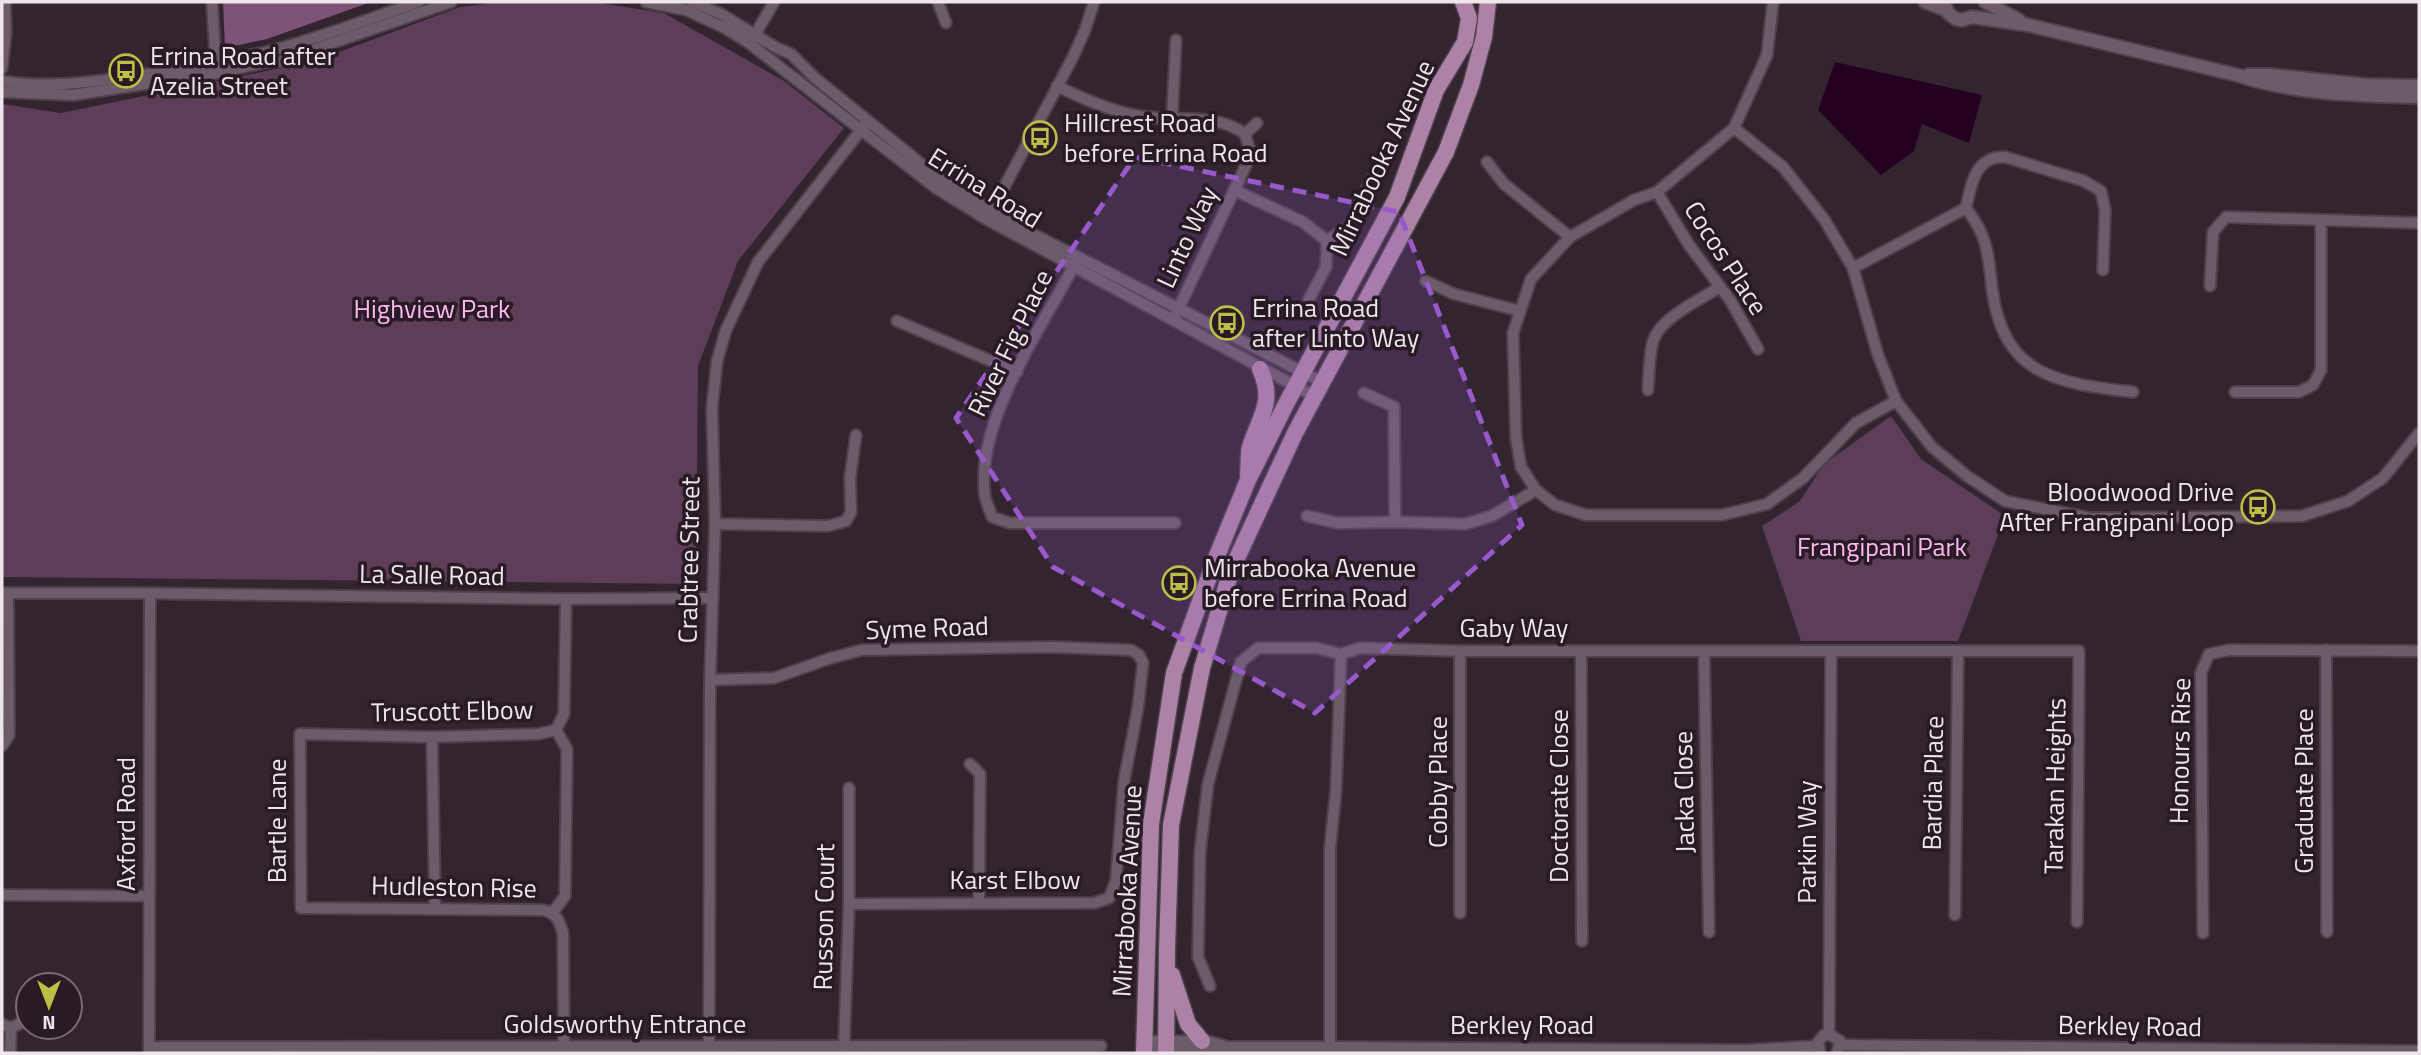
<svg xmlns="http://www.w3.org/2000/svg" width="2421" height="1055" viewBox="0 0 2421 1055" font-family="'Titillium Web',sans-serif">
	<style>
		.green { fill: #5d3d58 }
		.forest { fill: #7f5277 }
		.water { fill: #250121 }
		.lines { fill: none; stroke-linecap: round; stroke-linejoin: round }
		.minor-casing { stroke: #4d424b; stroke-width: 14 }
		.tertiary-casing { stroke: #4d424b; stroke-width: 16 }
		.primary-casing { stroke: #4d424b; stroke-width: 19 }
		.minor { stroke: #6c5c69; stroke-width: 10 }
		.tertiary { stroke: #6c5c69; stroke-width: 12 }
		.primary { stroke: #ae82a6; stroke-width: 16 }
		.marked { fill: #985aca; fill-opacity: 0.2; stroke: #985aca; stroke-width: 5; stroke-dasharray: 14 9; stroke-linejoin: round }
		.labels { text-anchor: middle; stroke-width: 7; stroke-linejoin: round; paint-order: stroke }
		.poi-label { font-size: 26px; fill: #efe5ed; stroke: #281b26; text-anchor: start }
		.street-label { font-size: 26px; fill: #efe5ed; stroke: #281b26 }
		.park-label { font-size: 26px; fill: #feb7f1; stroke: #281b26 }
	</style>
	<rect width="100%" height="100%" fill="#322530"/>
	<!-- green -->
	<g class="green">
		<path d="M501 2H593L664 13 784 81 844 128 738 261 698 366 696 584 2 577V104L61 113 315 61 460 7Z"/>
		<path d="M1891 416 1921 459 2005 516 1958 641H1801L1762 526 1800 501 1824 464Z"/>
	</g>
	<!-- forest -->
	<path class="forest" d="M223 2H371L267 39 225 48Z"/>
	<!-- water -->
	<path class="water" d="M1835 62 1982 95 1969 143 1922 124 1914 151 1881 175 1818 110Z"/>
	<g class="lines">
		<defs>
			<g id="minor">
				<path d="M212 2 216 67"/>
				<path d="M646 2 686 10 725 28 749 43 936 188 986 219 1314 396"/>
				<path d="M692 2 721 14 775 47 791 54 815 78 936 176 961 193 1027 231 1322 382"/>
				<path d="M938 2 946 23"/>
				<path d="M1773 2 1767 55 1734 128 1657 192 1634 200 1570 237 1531 279 1513 333 1516 438 1521 467 1536 490 1555 505 1586 515H1722L1767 504 1803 478 1856 423 1896 401"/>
				<path d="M753 38 774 2"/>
				<path d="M2 68 6 32 5 2"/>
				<path d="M2 81C47 89 89 82 135 76 178 70 223 62 266 52 318 39 368 19 419 2"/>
				<path d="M1057 86C1083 99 1110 111 1139 116 1173 122 1217 112 1245 134L1249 147 1248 161 1176 314"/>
				<path d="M2 92 73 95 217 73 267 62 288 61 315 49 451 2"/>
				<path d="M1172 118 1176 40"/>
				<path d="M1734 128 1783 167 1824 219 1853 268 1878 355 1896 401 1932 447 1967 476 2005 501 2090 518 2302 516 2348 501 2383 478 2419 433"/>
				<path d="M1245 134 1257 123"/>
				<path d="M1487 162 1504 184 1570 237"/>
				<path d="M1234 190 1303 222 1327 241"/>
				<path d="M1657 192 1689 245 1730 300 1758 349"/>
				<path d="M1966 208C1988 237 1988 253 1992 288 2003 377 2058 383 2133 392"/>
				<path d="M990 214 1073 57 1085 30 1094 2"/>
				<path d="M1077 260C1044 324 974 422 985 496 986 503 990 510 992 517L1010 523H1175"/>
				<path d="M1853 268 1966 208C1971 184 1975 156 2005 157L2084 181 2101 191 2105 210 2103 270"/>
				<path d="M1426 281 1454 294 1520 311"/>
				<path d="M2210 286 2213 232 2226 217 2419 223"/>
				<path d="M1309 299 1326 267 1327 241 1349 226 1372 178"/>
				<path d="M897 321 1017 372"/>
				<path d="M1648 390C1649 374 1649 356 1653 341 1660 318 1701 299 1720 287"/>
				<path d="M2235 392H2299L2313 385 2321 370V220"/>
				<path d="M1364 393 1394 407 1395 522"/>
				<path d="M1307 516 1338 523 1395 522 1465 524 1492 516 1536 490"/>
				<path d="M715 524 828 526 846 521 851 512 850 478 856 435"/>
				<path d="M2 593H129L566 599 713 598"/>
				<path d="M2326 650 2327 932"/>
				<path d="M1460 651V913"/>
				<path d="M1581 651 1582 941"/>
				<path d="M1704 651 1709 932"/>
				<path d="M710 680 774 678 831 658 862 650 1052 647 1131 650 1139 655 1143 663 1138 707 1124 781 1116 881 1109 898 1094 903 849 904"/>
				<path d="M432 737 435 908"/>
				<path d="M2 746 9 735 8 593"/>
				<path d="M970 764 980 774 979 903"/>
				<path d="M2 895 149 896"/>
				<path d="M553 912 565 896 567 749 556 730"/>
				<path d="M1955 915 1958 651"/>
				<path d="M2203 933 2201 673 2209 654 2229 650 2419 651"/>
				<path d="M1210 986 1198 957 1200 852 1208 784 1241 662 1258 648H1316L1341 654"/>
				<path d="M2 1024 11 1028 28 1019"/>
				<path d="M1829 1034 1831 651"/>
				<path d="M1145 1041H1207L1225 1046"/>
				<path d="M1840 1045 2419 1051"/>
				<path d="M149 1047 1101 1046"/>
				<path d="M564 1047 563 933C559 921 557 913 543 910L301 908 300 734 432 737 538 734 556 730 564 714 566 599"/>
				<path d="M709 1047 710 680 715 524 712 408 717 361 726 330 758 262 868 121"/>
				<path d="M844 1047 849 904V788"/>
				<path d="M1330 1047V848L1336 790 1341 654 1360 648 1460 651H2079L2077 922"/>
				<path d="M1144 1050 1208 1051 1227 1047H1330L1746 1050 1817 1046"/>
				<path d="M10 1053 11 1028"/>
				<path d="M149 1053 150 594"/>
				<path d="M1820 1053 1818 1042 1824 1035 1829 1034 1840 1041 1837 1053"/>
			</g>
			<g id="tertiary">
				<path d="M1925 2 1946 10"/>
				<path d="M1944 2 1948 13 1956 19 1962 20 1972 17 2028 25 2237 75C2296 95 2358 95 2419 97"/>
				<path d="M1985 2 2019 20"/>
				<path d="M2248 75H2271L2366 85 2419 86"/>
			</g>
			<g id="primary">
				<path d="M1248 475C1249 466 1248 456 1250 447 1260 416 1275 402 1260 369"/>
				<path d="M1172 975 1188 1024 1202 1041"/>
				<path d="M1144 1053 1151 824 1174 673 1214 563 1248 480 1286 404 1397 197 1436 90 1465 42 1469 18 1463 2"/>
				<path d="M1166 1053 1167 949 1171 825 1202 668 1231 571 1295 433 1446 152 1471 85 1484 37 1488 2"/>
			</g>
		</defs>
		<!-- minor casing -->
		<use href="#minor" class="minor-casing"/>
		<!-- tertiary casing -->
		<use href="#tertiary" class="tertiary-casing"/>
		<!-- primary casing -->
		<use href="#primary" class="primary-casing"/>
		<!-- minor -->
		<use href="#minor" class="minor"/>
		<!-- tertiary -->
		<use href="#tertiary" class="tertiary"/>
		<!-- primary -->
		<use href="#primary" class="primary"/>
	</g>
	<!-- marked area -->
	<path class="marked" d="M1135 157 1399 212 1522 525 1315 713 1053 567 956 418Z"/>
	<!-- icons -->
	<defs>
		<symbol id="bus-ring" viewBox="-11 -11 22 22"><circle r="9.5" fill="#281b26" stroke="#bac046" stroke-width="1.5"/><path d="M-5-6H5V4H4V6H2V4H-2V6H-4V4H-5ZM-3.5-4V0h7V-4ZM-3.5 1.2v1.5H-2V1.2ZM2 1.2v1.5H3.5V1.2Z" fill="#bac046"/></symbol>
	</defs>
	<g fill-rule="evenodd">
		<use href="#bus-ring" x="107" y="52" width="38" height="38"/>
		<use href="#bus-ring" x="1021" y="119" width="38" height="38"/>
		<use href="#bus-ring" x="1208" y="304" width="38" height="38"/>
		<use href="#bus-ring" x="2239" y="488" width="38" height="38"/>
		<use href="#bus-ring" x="1160" y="564" width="38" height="38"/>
	</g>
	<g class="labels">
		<!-- poi labels -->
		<g class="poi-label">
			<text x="150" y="65">Errina Road after<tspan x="150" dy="30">Azelia Street</tspan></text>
			<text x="1064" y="132">Hillcrest Road<tspan x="1064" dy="30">before Errina Road</tspan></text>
			<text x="1252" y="317">Errina Road<tspan x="1252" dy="30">after Linto Way</tspan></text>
			<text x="2234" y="501" text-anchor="end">Bloodwood Drive<tspan x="2234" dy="30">After Frangipani Loop</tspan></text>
			<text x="1204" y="577">Mirrabooka Avenue<tspan x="1204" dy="30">before Errina Road</tspan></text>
		</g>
		<!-- street labels -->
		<g class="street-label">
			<text transform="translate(1382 158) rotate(-65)" y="9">Mirrabooka Avenue</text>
			<text transform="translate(985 188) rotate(32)" y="9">Errina Road</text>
			<text transform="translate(1187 237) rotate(-65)" y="9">Linto Way</text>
			<text transform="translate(1726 258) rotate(57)" y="9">Cocos Place</text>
			<text transform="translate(1010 343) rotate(-64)" y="9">River Fig Place</text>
			<text transform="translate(689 560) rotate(-89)" y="9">Crabtree Street</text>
			<text transform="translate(432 575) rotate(1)" y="9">La Salle Road</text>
			<text transform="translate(927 628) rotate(-2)" y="9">Syme Road</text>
			<text x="1514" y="637">Gaby Way</text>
			<text transform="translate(452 711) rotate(-1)" y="9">Truscott Elbow</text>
			<text transform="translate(2180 751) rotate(-89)" y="9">Honours Rise</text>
			<text transform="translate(1438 782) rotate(-90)" y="9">Cobby Place</text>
			<text transform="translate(1933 783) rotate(-89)" y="9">Bardia Place</text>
			<text transform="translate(2055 786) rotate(-89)" y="9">Tarakan Heights</text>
			<text transform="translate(2304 791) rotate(-90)" y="9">Graduate Place</text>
			<text transform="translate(1684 792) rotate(-91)" y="9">Jacka Close</text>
			<text transform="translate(1559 796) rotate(-90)" y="9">Doctorate Close</text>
			<text transform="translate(277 821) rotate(-90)" y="9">Bartle Lane</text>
			<text transform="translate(126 824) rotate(-90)" y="9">Axford Road</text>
			<text transform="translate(1807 842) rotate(-90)" y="9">Parkin Way</text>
			<text x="1015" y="889">Karst Elbow</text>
			<text transform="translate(454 887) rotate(1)" y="9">Hudleston Rise</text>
			<text transform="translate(1127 891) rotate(-87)" y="9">Mirrabooka Avenue</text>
			<text transform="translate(824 917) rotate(-89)" y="9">Russon Court</text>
			<text x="625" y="1033">Goldsworthy Entrance</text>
			<text x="1522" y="1034">Berkley Road</text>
			<text transform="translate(2130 1026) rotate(1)" y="9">Berkley Road</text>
		</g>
		<!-- park labels -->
		<g class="park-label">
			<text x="432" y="318">Highview Park</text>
			<text x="1882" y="556">Frangipani Park</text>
		</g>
	</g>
	<!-- border -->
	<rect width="2421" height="1055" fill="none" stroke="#efe5ed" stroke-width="7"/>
	<!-- north arrow -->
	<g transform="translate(49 1006) rotate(180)"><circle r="33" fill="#281b26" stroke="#786c76" stroke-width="2"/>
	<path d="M0-5L12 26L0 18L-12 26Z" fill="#bac046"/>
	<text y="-10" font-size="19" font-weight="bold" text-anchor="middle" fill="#efe5ed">N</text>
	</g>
</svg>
